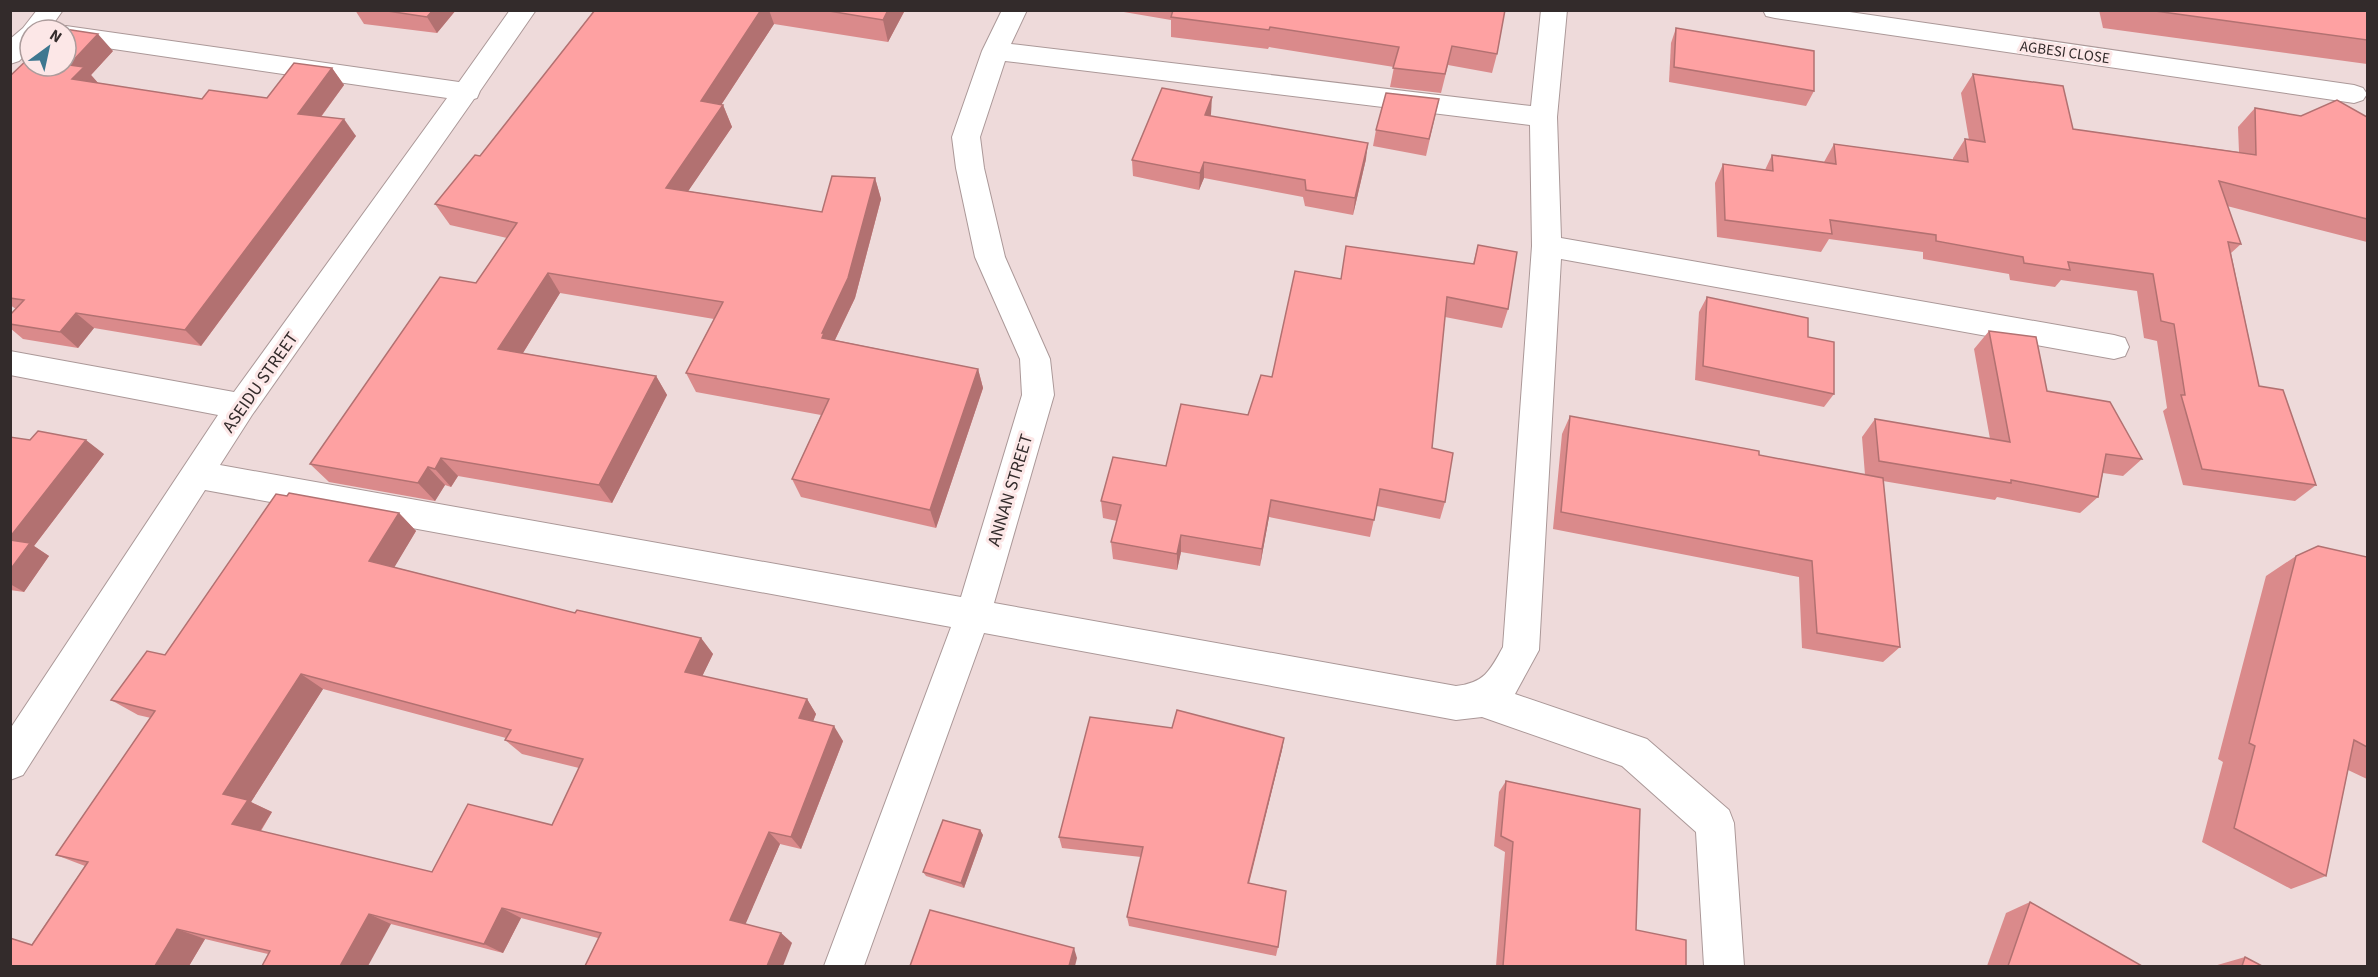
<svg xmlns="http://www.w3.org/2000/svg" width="2378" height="977" viewBox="0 0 2378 977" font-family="'Source Sans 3',sans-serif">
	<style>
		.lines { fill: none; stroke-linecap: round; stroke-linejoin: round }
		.minor-casing { stroke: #ab9898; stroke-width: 2 }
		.minor { fill: #fff; fill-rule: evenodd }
		.wall { fill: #da8a8b; fill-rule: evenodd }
		.shaded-wall { fill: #b27171 }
		.building { fill: #fea1a2; stroke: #b27171; stroke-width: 1.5; fill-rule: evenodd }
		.labels { text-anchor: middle; stroke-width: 6; stroke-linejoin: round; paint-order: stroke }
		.far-street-label { font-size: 15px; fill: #332b2b; stroke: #fce7e7 }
		.street-label { font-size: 18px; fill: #332b2b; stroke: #fce7e7 }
	</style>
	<rect width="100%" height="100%" fill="#eedada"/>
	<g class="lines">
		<defs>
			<g id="minor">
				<path d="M37 10H63L49 30H30V50L19 61 10 64V39L23 28Z"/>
				<path d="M510 10H536L480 91 477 98 474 99 252 415 220 465 961 597 1022 395 1020 359 975 257 956 168 952 137 982 51 1002 10H1027L1011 44 1531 106 1541 10H1567L1557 117 1561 238 2114 335 2125 338 2129 347 2125 356 2114 359 1561 259 1539 650 1515 694 1647 739 1729 810 1734 823 1744 966H1704L1696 832 1622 766 1482 717 1456 720 984 633 864 966H824L951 627 205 490 23 775 10 780V729L218 415 10 375V351L234 392 447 98 66 42V30H56L57 28 66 26 459 82ZM1005 61 1530 125 1532 246 1503 647C1490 671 1484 683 1456 686L994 603 1054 395 1050 359 1005 257 984 168 980 137Z"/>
				<path d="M1763 10H1836L2354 85 2363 88 2367 94 2363 100 2354 103 1775 18 1766 16Z"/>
			</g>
		</defs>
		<!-- minor casing -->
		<use href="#minor" class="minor-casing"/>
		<!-- minor -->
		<use href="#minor" class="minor"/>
	</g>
	<!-- wall -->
	<g class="wall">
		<path d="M355 10H456L437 33 364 24Z"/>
		<path d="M591 10H905L888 42 774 24 721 105H723L732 127 688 191 822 212 875 178 881 199 855 298 835 340 978 369 983 388 936 528 801 497 792 479 821 415 696 392 686 373 714 319 560 293 523 353 656 376 667 395 612 503 458 476 451 487 445 485 435 501 329 482 310 464 476 283 507 238 450 225 435 204 480 156 593 13Z"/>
		<path d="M1112 10H1505L1497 54 1492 73 1448 65 1441 93 1390 87 1394 67 1269 47 1268 49 1171 37V20Z"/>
		<path d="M2099 10H2367V64L2103 28Z"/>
		<path d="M1676 28 1814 91 1806 106 1669 82 1671 43Z"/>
		<path d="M113 51 91 75 98 83 202 99 267 98 332 68 344 85 321 117 356 136 201 346 94 328 78 348 23 339 10 328V315L16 309 10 305V76Z"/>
		<path d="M1973 74 2073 129 2239 152 2238 127 2255 108 2301 116 2367 117V242L2227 206 2241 244 2231 253 2259 386 2316 485 2295 501 2183 485 2163 411 2167 408 2157 341 2144 338 2137 291 2061 280 2055 287 2010 280 2009 274 1923 259V252L1829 239 1821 252 1717 237 1715 183 1723 164 1765 170 1772 155 1824 162 1834 144 1953 160V158L1965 139 1969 140 1961 93Z"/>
		<path d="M1439 99 1426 156 1373 146 1376 130Z"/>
		<path d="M1211 114V116L1366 159 1353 215 1305 206 1303 197 1204 178 1199 190 1133 176 1132 160Z"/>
		<path d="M1478 245 1508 309 1502 328 1445 317 1432 448 1445 502 1440 519 1377 506 1370 537 1269 517 1260 566 1181 552 1177 570 1113 559 1111 542 1117 521 1103 518 1101 501 1166 466 1248 415 1272 377 1341 279 1473 264Z"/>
		<path d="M1707 297 1808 337 1834 394 1824 407 1695 380 1699 312Z"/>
		<path d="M1989 331 2047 391 2142 459 2123 476 2103 473 2098 497 2080 513 1997 497 1995 500 1883 481 1900 647 1883 662 1802 648 1799 577 1553 529 1562 434 1570 416 1759 455 1865 475 1862 437 1875 419 1990 439 1974 349Z"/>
		<path d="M10 437 104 454 34 546 49 556 24 592 10 590Z"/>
		<path d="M287 496 399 513 416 531 394 567 575 613 701 638 713 654 702 676 807 699 816 714 813 721 843 741 801 849 780 844 745 924 781 933 792 943 598 938 521 918 503 953 391 924 268 954 205 939 189 966H10L32 944 85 866 56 855 151 718 138 715 111 700 165 655ZM323 689 506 738 505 740 522 754 579 768 552 825 432 872 261 831 272 812 251 802Z"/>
		<path d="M2296 556 2367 557V779L2348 770 2326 876 2291 889 2202 842 2223 762 2218 759 2266 576Z"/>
		<path d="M1172 728 1284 738 1282 750 1249 884 1278 947 1276 956 1129 926 1127 917 1141 857 1062 848 1059 837Z"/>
		<path d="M1506 781 1636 930 1686 966H1496L1505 852 1494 846 1499 792Z"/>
		<path d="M980 830 983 835 964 888 926 876 923 872Z"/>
		<path d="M2030 902 2142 966H1987L2006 913Z"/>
		<path d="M2245 957 2262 966H2214Z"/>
	</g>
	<!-- shaded-wall -->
	<g class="shaded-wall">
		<path d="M433 10H456L437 33 427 17Z"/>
		<path d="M761 10H769L774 24 710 122 701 101Z"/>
		<path d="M888 10H905L888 42 883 20Z"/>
		<path d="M98 34 113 51 91 75 99 84 72 79 69 65Z"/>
		<path d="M332 68 344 85 311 130 298 114Z"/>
		<path d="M1212 97 1211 114 1205 131V115Z"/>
		<path d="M723 105 732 127 676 209 666 188Z"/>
		<path d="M344 119 356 136 201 346 185 330Z"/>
		<path d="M1368 143 1366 159 1353 215 1355 198Z"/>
		<path d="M1204 162V178L1199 190 1200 173Z"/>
		<path d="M875 178 881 199 855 298 830 350 822 338V333Z"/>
		<path d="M548 273 560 293 513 369 498 349Z"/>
		<path d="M76 313 94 328 78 348 60 332Z"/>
		<path d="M978 369 983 388 936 528 930 510Z"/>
		<path d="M656 376 667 395 612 503 599 485Z"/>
		<path d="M86 440 104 454 34 546 49 556 24 592 10 584V537Z"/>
		<path d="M441 458 458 476 451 487 435 469Z"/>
		<path d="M428 467 445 485 435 501 418 483Z"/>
		<path d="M1271 500 1269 517 1260 566 1262 549Z"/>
		<path d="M399 513 416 531 388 578 369 561Z"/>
		<path d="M1181 535V552L1177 570V554Z"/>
		<path d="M701 638 713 654 697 687 685 672Z"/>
		<path d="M301 674 323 689 251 802 272 812 257 836 232 824 223 794Z"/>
		<path d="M807 699 816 714 809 732 799 718Z"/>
		<path d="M834 726 843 741 801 849 791 837Z"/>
		<path d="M1284 738 1282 750 1246 893 1248 883Z"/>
		<path d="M980 830 983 835 964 888 961 883Z"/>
		<path d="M769 832 780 844 743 930 730 920Z"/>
		<path d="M502 908 521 918 503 953 484 944Z"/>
		<path d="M369 914 391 924 368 966H340Z"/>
		<path d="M177 929 205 939 189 966H155Z"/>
		<path d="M781 933 792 943 783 966H767Z"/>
		<path d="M1074 948 1077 958 1075 966H1069Z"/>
	</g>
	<!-- building -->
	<g class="building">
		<path d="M381 10H433L427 17Z"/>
		<path d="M595 10H761L701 101 723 105 666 188 822 212 832 176 875 178 848 278 822 333H824L822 338 978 369 930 510 792 479 829 399 686 373 723 302 548 273 498 349 656 376 599 485 441 458 435 469 428 467 418 483 310 464 440 277 476 283 517 223 435 204 475 155 480 156Z"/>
		<path d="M823 10H888L883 20Z"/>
		<path d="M1173 10H1505L1497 54 1452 46 1445 74 1393 68 1399 47 1270 27 1269 30 1171 17Z"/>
		<path d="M2148 10H2367V40Z"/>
		<path d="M58 28 98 34 69 65 84 67 72 79 202 99 209 90 267 98 294 63 332 68 298 114 344 119 185 330 76 313 60 332 10 324V315L24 300 10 298V76L30 57V66H66V30H56Z"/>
		<path d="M1676 28 1814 51V91L1674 67Z"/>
		<path d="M1973 74 2063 86 2073 129 2256 155 2255 108 2301 116 2337 100 2367 117V219L2219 181 2241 244 2228 242 2259 386 2283 390 2316 485 2202 469 2181 395H2185L2174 324 2161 321 2153 274 2068 262 2070 270 2024 263 2023 257 1936 241V235L1830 220 1832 234 1725 220 1723 164 1773 171 1772 155 1836 164 1834 144 1968 162 1965 139 1985 142Z"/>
		<path d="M1162 88 1212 97 1205 115 1368 143 1355 198 1306 190 1305 180 1204 162 1200 173 1132 160Z"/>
		<path d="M1386 93 1439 99 1429 139 1376 130Z"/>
		<path d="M1478 245 1517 252 1508 309 1447 297 1432 448 1453 453 1445 502 1380 489 1374 520 1271 500 1262 549 1181 535 1177 554 1111 542 1121 505 1101 501 1113 457 1166 466 1181 404 1248 415 1261 375 1272 377 1295 271 1341 279 1346 246 1474 264Z"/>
		<path d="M1707 297 1808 318V337L1834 342V394L1703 366Z"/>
		<path d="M1989 331 2036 337 2047 391 2110 402 2142 459 2106 454 2098 497 2011 480V483L1879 461 1875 419 2010 442Z"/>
		<path d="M1570 416 1759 451V455L1883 478 1900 647 1817 633 1812 561 1561 512Z"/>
		<path d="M38 431 86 440 10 537V437L30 440Z"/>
		<path d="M289 493 399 513 369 561 575 613 577 610 701 638 685 672 807 699 799 718 834 726 791 837 769 832 730 920 781 933 767 966H585L601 933 502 908 484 944 369 914 340 966H262L270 951 177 929 155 966H10V938L32 945 88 862 56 855 155 711 111 700 147 651 165 655 276 494 287 496ZM301 674 511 730 505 740 583 759 552 825 468 804 432 872 232 824 248 800 223 794Z"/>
		<path d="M10 540 30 543 10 570Z"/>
		<path d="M2318 546 2367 557V747L2354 740 2326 876 2234 828 2255 746 2249 743 2296 556Z"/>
		<path d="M1177 710 1284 738 1248 883 1286 891 1278 947 1127 917 1143 847 1059 837 1090 717 1172 728Z"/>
		<path d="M1506 781 1640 809 1636 930 1686 940V966H1503L1513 842 1501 836Z"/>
		<path d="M943 820 980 830 961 883 923 872Z"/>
		<path d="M2030 902 2142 966H2008Z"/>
		<path d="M930 910 1074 948 1069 966H910Z"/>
		<path d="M2245 957 2262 966H2242Z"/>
	</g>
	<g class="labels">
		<!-- far-street labels -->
		<g class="far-street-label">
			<text transform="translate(2065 52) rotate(8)" y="5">AGBESI CLOSE</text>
		</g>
		<!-- street labels -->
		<g class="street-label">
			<text transform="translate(260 382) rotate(-55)" y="6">ASEIDU STREET</text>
			<text transform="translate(1010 490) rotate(-73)" y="6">ANNAN STREET</text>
		</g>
	</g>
	<!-- border -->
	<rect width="2378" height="977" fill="none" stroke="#332b2b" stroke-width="24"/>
	<!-- north arrow -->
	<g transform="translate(48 48) rotate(33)"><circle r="28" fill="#fce7e7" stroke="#ac9c9c" stroke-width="1.5"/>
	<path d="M0-4.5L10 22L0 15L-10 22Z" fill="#3d7790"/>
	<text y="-9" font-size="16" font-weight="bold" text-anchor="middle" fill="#332b2b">N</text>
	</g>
</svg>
